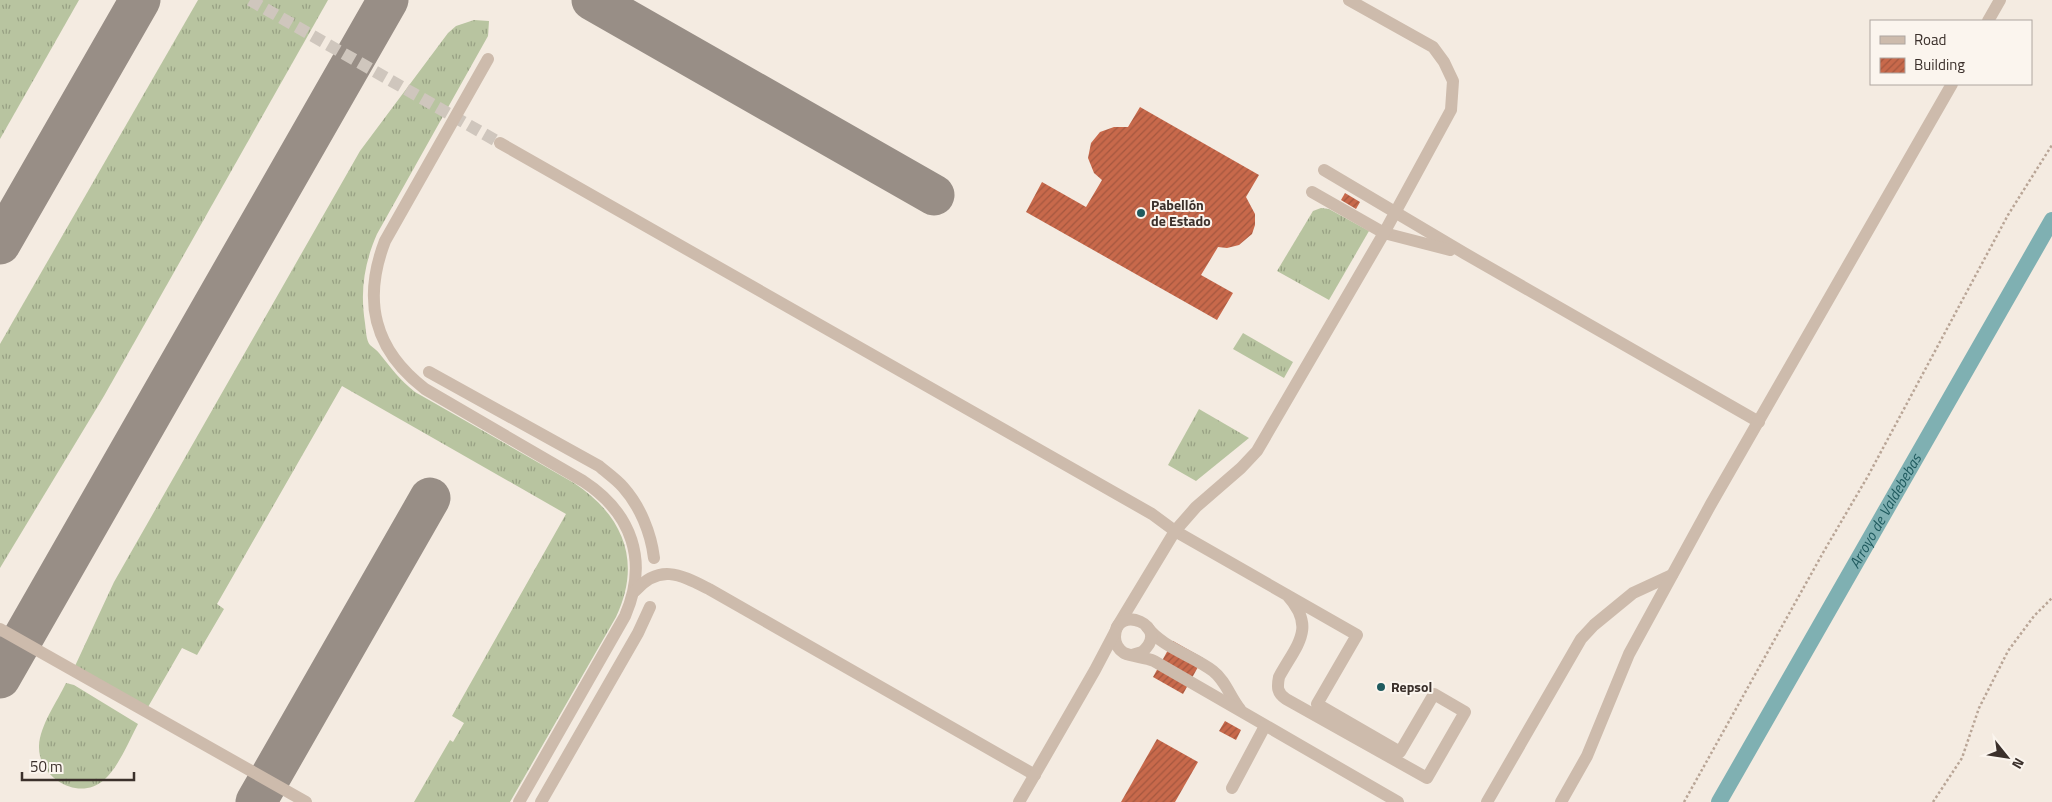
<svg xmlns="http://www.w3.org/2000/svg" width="2052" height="802" viewBox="0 0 2052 802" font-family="'Titillium Web',sans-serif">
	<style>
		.grass { fill: url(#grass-tufts) }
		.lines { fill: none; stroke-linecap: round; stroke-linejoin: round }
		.canal { stroke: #7fb0b2; stroke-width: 16 }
		.taxiway { stroke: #988e86; stroke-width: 41 }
		.building { fill: url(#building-hatch) }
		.minor-tunnel { stroke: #cfc6bd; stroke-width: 12; stroke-dasharray: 12 6; stroke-linecap: butt }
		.path { stroke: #b9a596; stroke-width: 2.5; stroke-dasharray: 2.5 2.5; stroke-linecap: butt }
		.minor { stroke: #cdbbac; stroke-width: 12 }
		.poi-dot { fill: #1f5a5e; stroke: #fbf5ee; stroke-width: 2 }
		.labels { text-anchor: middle; stroke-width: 4; stroke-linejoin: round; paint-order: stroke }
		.poi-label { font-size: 14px; font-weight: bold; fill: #3b302b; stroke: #fbf5ee; text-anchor: start }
		.water-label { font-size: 15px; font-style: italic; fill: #1f5a5e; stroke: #fbf5ee }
	</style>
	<defs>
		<pattern id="grass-tufts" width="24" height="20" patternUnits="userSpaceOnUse" patternTransform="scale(1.25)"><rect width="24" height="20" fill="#b8c4a0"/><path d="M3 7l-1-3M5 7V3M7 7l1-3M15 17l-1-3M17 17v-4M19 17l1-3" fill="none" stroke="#97a083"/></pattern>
		<pattern id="building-hatch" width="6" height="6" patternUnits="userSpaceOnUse" patternTransform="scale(1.25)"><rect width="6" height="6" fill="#c8694b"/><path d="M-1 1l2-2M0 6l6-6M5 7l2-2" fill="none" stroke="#a4573f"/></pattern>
	</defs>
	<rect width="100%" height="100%" fill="#f4ebe1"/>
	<!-- grass -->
	<g class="grass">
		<path d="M0 0H79L0 139Z"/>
		<path d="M198 0H328L104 396 0 568V344Z"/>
		<path d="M474 20 489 21 488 36 377 234C364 264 360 291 365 323 366 330 366 340 370 345 373 348 377 350 379 353 392 369 399 379 415 392L574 483C624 516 642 562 616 617L510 802H414L450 740 453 742 464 723 452 716 566 514 342 386 217 604 224 609 197 655 182 648 148 707 75 666 114 582 360 151 448 33 456 26Z"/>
		<path d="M1321 208 1329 209 1369 231 1329 300 1277 271 1313 211Z"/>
		<path d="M1243 333 1293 362 1284 378 1233 349Z"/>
		<path d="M1199 409 1249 438 1196 481 1168 465Z"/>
		<path d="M66 683 74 685 138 724C129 741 118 768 104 780 79 802 38 778 39 746 40 725 57 702 66 683Z"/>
	</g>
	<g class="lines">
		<!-- canal -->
		<path class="canal" id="s1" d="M1719 802 2052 220"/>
		<!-- taxiway -->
		<g class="taxiway">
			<path d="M592 0 934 195"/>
			<path d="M0 244 140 0"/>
			<path d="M0 678 388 0"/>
			<path d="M256 802 430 498"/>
		</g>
	</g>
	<!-- building -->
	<g class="building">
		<path d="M1140 107 1259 175 1246 197 1255 214V225L1252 234 1239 245 1227 248 1218 247 1201 275 1233 293 1217 320 1026 212 1042 182 1086 207 1102 180 1094 173 1088 158 1091 143 1100 132 1114 127H1128Z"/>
		<path d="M1345 193 1360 202 1356 209 1341 200Z"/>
		<path d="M1173 641 1203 658 1183 694 1153 677Z"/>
		<path d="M1225 721 1241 730 1236 740 1219 731Z"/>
		<path d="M1157 739 1198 762 1175 802H1121Z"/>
	</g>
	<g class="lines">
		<!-- minor-tunnel -->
		<path class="minor-tunnel" d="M250 0 500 143"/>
		<!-- path -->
		<g class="path">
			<path d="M1684 802 1824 551 1868 476 2008 215 2052 145"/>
			<path d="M1933 802 1962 758 1979 708 2008 651 2034 616 2052 598"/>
		</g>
		<!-- minor -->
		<g class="minor">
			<path d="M1988 21 2000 0"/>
			<path d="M488 59 385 241C362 301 374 350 425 389L583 481C632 513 649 561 625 616L519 802"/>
			<path d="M500 143 1152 514 1175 531 1357 635 1317 704 1400 752 1434 694 1465 712 1427 778 1286 699C1277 693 1277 687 1279 677 1297 644 1317 628 1287 595"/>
			<path d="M1324 170 1464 253 1759 422"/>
			<path d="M1312 192 1384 233 1450 250"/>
			<path d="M429 372 599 466C607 473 616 479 623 487 640 506 651 533 654 558"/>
			<path d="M635 591C660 563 681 575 709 589L1035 775"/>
			<path d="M1117 627 1175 531 1196 507 1241 468 1257 451 1384 233 1451 110 1453 81 1444 62 1433 47 1349 0"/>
			<path d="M1147 627C1163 648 1192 655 1213 671 1226 681 1230 697 1240 709"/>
			<path d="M0 629 306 802"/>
			<path d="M1132 655 1142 652C1173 626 1115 602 1115 637 1115 643 1118 649 1124 653 1133 657 1145 657 1154 661L1398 802"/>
			<path d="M1232 788 1265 726"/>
			<path d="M541 802 638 633 650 607"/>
			<path d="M1019 802 1095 670 1115 632"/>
			<path d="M1487 802 1581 639 1594 625 1633 593 1672 575"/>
			<path d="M1561 802 1587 756 1629 654 1711 504 1952 84"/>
		</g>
	</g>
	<!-- markers -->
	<g class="poi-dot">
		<circle cx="1141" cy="213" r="5"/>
		<circle cx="1381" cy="687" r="5"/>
	</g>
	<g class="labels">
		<!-- poi labels -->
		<g class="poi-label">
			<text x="1151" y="210">Pabellón<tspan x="1151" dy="16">de Estado</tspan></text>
			<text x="1391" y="692">Repsol</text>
		</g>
		<!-- water labels -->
		<g class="water-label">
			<text dy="5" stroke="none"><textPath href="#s1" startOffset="335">Arroyo de Valdebebas</textPath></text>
		</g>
	</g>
	<!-- legend -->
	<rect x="1870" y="20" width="162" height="65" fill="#fbf5ee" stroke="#aea6a0"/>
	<rect x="1880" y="36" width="25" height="8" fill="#cdbbac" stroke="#aea6a0"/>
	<text x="1914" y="45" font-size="15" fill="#3b302b">Road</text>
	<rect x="1880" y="58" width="25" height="15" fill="url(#building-hatch)" stroke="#aea6a0"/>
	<text x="1914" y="70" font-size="15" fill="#3b302b">Building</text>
	<!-- north arrow -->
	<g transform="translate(2007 757) rotate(120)" stroke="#fbf5ee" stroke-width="4" paint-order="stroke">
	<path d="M0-4L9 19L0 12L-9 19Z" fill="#3b302b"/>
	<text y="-8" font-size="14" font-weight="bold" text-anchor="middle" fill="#3b302b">N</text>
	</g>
	<!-- scale -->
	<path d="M22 772v8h112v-8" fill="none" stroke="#3b302b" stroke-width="2.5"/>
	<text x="30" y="772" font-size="15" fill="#3b302b" stroke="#fbf5ee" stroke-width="4" paint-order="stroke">50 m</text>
</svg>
